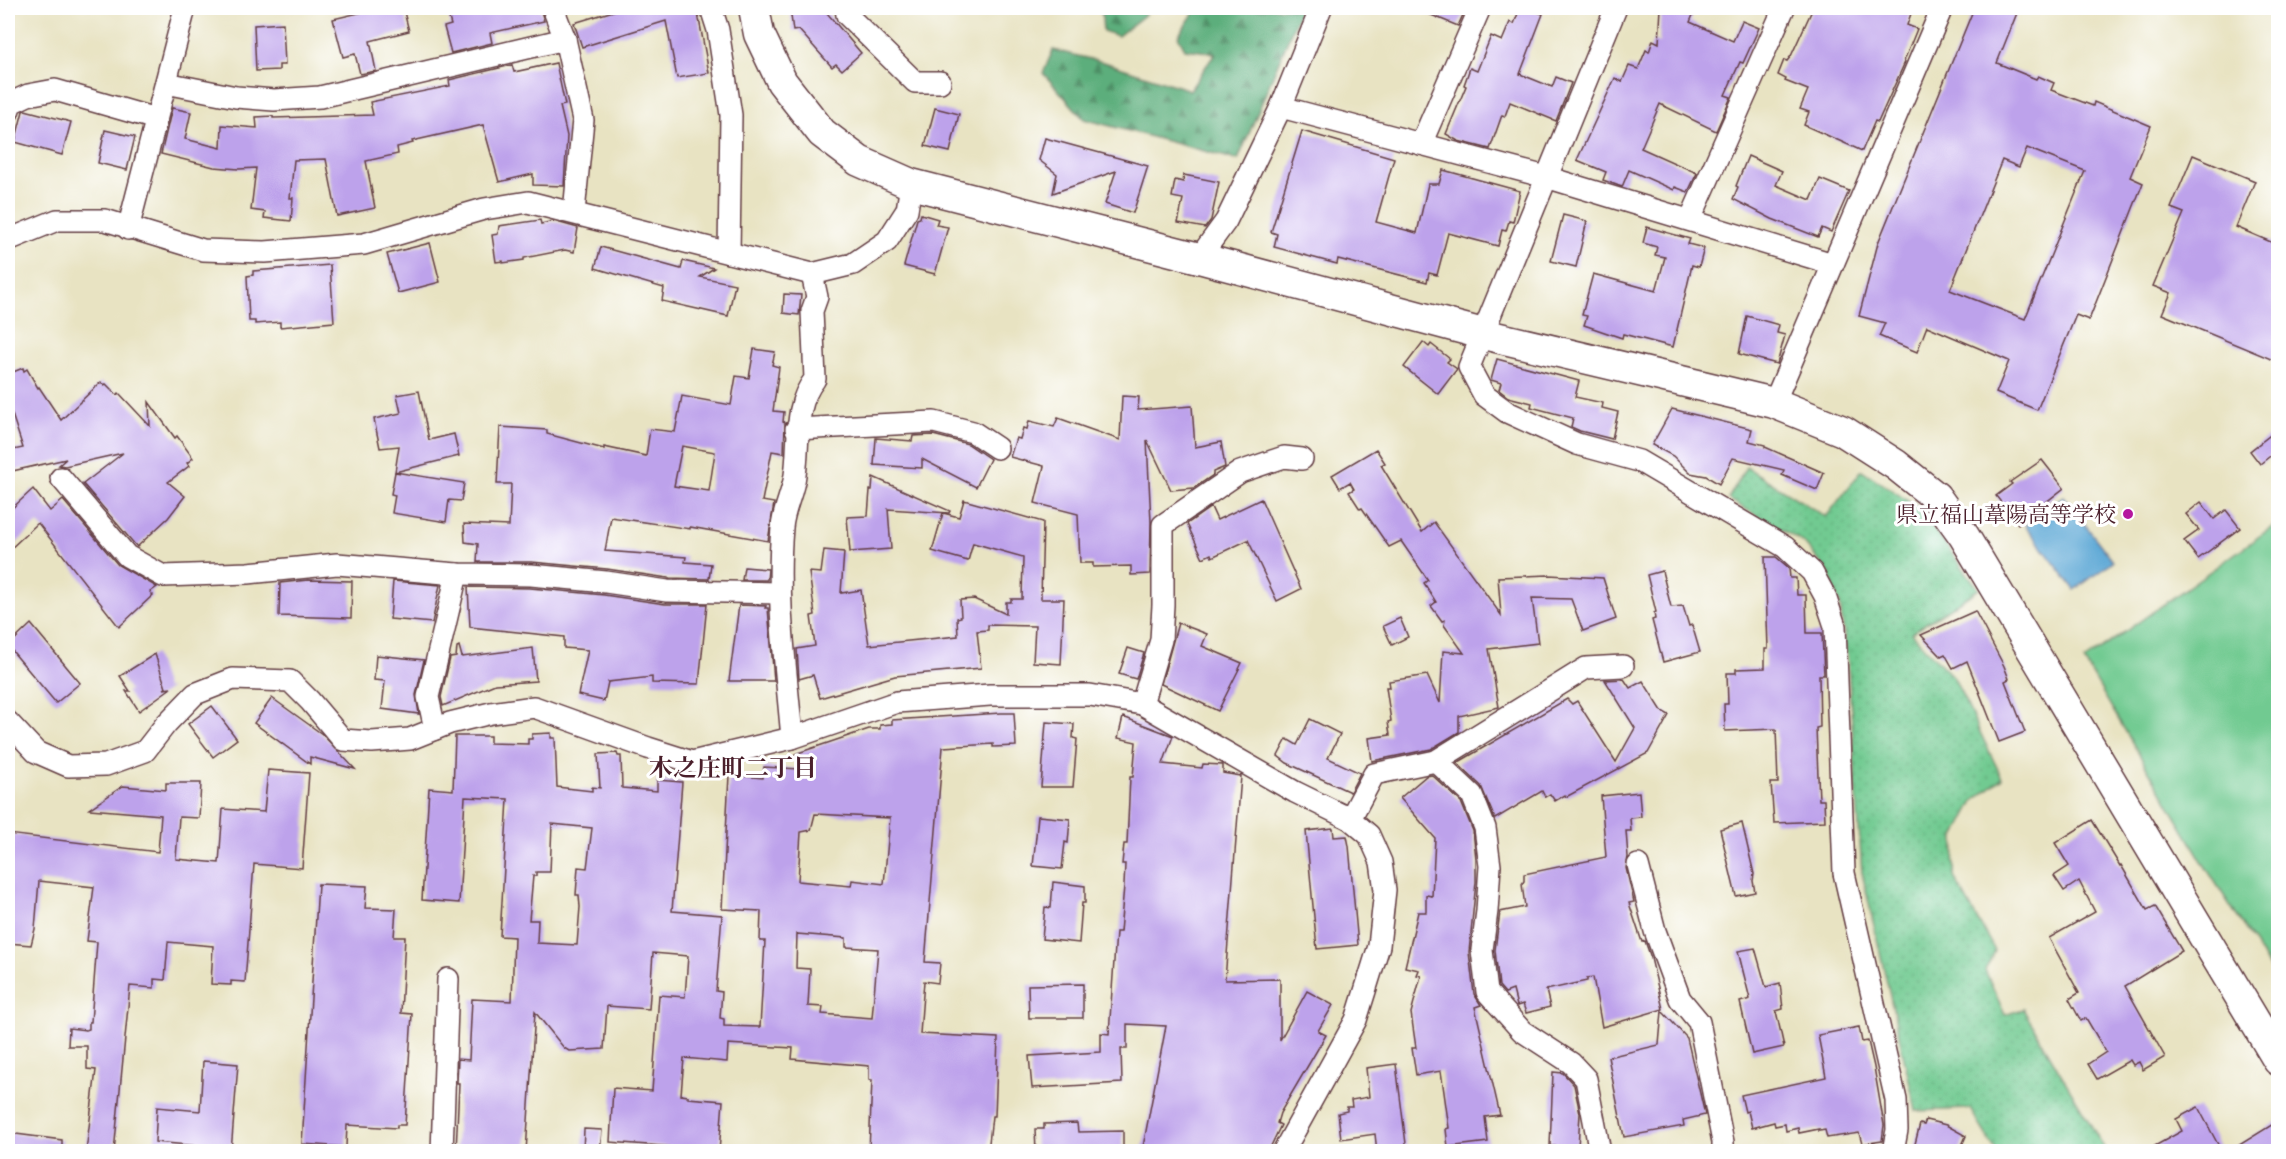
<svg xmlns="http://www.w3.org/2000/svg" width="2286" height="1159" viewBox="0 0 2286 1159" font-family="Vollkorn,'Noto Serif JP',serif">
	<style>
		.grass { fill: url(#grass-dots); stroke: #5e745e; stroke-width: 1.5 }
		.forest { fill: url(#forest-firs); stroke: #536653; stroke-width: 1.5 }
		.garden { fill: #71ca91; stroke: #5e745e; stroke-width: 1.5 }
		.water { fill: #5ea9d6; stroke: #546480; stroke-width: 1.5 }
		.building { fill: #bda2eb; fill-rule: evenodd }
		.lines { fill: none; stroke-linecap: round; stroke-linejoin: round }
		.street-casing { stroke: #623c42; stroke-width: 24 }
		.secondary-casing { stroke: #623c42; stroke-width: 33 }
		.street { stroke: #fff; stroke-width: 21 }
		.secondary { stroke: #fff; stroke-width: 30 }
		.poi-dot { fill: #b5179e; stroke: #fff; stroke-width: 2 }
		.labels { text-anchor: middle; stroke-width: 6; stroke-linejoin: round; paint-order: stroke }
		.poi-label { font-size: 22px; fill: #4a1f2b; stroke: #fff; text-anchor: end }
		.neighbourhood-label { font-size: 24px; font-weight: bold; fill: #4a1f2b; stroke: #fff }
	</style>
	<defs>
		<pattern id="grass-dots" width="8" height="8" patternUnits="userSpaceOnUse" patternTransform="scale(1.5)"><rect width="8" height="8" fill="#71ca91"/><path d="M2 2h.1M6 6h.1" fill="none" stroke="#63ad7d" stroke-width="1.8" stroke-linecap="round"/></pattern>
		<pattern id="forest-firs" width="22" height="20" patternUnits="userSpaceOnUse" patternTransform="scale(1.5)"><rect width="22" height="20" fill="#5cae7b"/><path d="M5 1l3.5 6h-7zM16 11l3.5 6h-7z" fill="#4e8d65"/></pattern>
	</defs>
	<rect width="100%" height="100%" fill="#fff"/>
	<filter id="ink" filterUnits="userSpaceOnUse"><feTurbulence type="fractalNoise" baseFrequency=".0167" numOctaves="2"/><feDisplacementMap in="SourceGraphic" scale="12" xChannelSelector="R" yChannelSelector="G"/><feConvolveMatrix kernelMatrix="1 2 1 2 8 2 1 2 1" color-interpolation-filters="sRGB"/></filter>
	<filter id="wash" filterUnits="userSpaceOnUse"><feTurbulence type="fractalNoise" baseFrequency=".008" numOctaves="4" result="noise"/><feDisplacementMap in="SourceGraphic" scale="24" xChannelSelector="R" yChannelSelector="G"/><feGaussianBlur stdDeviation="1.35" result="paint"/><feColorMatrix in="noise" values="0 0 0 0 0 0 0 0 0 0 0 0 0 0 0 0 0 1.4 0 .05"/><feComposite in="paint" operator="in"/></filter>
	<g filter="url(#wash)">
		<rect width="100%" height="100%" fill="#e8e3c2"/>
		<!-- grass -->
		<path class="grass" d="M1746 467 1826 517 1862 470 1917 507 1979 589 1911 633 1954 678 2002 778 1974 801 1955 837 1954 877 1995 951 1985 970 2005 1015 2023 1009 2106 1151H1996L1970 1109 1916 1111 1862 873 1848 664 1840 604 1829 573 1803 542 1728 499Z"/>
		<!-- forest -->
		<g class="forest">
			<path d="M1101 8H1146V14L1118 36 1103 31Z"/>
			<path d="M1197 8H1301L1238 160 1084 119 1043 73 1053 50 1107 63 1190 90 1215 53 1185 49 1178 36Z"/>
		</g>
		<!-- garden -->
		<path class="garden" d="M2278 523V981L2205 866 2084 661Z"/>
		<!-- water -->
		<path class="water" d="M2063 496 2113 561 2075 590 2025 525Z"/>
		<g id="blocks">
			<!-- building -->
			<g class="building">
				<path d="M380 8H403L409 31 370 41 376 71 360 74 355 54 343 57 333 19Z"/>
				<path d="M446 8H540L544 21 490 33 492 43 451 53 444 27 451 25Z"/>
				<path d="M623 8H697L709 73 677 78 666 21 582 47 574 23Z"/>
				<path d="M790 8H826L827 13 861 53 842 70 836 64 832 67 799 30 793 31Z"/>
				<path d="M1414 8H1466L1458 26Z"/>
				<path d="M1520 8H1526L1543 14 1520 74 1552 87 1556 77 1571 83 1556 121 1510 102 1505 116 1502 115 1490 149 1458 141 1446 134 1466 86 1464 85 1470 68 1477 71 1491 36 1502 41 1510 22 1514 24Z"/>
				<path d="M1661 8H1696L1690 22 1733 41 1742 21 1759 28 1743 63 1740 62 1725 95 1731 97 1716 131 1660 104 1641 148 1697 173 1688 192 1675 187 1674 190 1629 170 1622 187 1603 180 1606 172 1577 160 1615 78 1622 82 1629 66 1638 69 1646 50 1649 52 1653 40 1659 43Z"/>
				<path d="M1813 8H1913L1907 25 1917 29 1904 61 1905 62 1878 122 1875 121 1862 151 1804 125 1809 112 1800 109 1808 90 1785 81 1786 79 1778 75 1784 60 1787 61 1791 56Z"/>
				<path d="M1974 8H2019L1997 63 2036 79 2038 76 2054 83 2051 90 2093 106 2094 102 2151 126 2130 177 2143 183 2089 320 2076 315 2037 410 1996 393 2009 361 1927 326 1917 352 1879 336 1885 323 1859 316 1878 243ZM2027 148 2085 171 2025 319 1950 290 2002 160 2019 167Z"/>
				<path d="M283 23 285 65H279V70L256 71 254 25Z"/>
				<path d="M556 63 565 105 560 106 567 136 564 186 533 185V174L499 182 483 125 412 141 413 143 397 147 398 154 366 161 375 208 337 216 326 159 294 160 290 198H293L291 221 264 218 265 212 251 210 256 168 239 169 214 167 161 154 172 108 191 112 185 139 221 148 222 125 257 128 256 117 273 116V118L373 115 370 102 450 86 449 80 512 65 514 72Z"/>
				<path d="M935 108 959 114 950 152 925 146Z"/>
				<path d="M25 110 71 122 62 155 15 142 23 111Z"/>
				<path d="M105 130 135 137 127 170 98 163Z"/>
				<path d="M1302 131 1394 158 1376 222 1417 233 1428 184H1439L1443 170 1520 191 1513 222 1509 221 1506 231 1502 230 1498 246 1448 233 1437 275 1429 273 1427 282 1338 259 1337 264 1274 247 1277 234 1271 232Z"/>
				<path d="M1045 138 1148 166 1133 213 1105 204 1116 171 1053 193 1057 174 1039 160Z"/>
				<path d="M2193 155 2255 181 2236 227 2278 245V362L2162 314 2171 293 2153 286 2184 213 2171 208Z"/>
				<path d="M1748 156 1782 171 1776 185 1811 200 1820 179 1849 191 1831 232 1822 228 1818 237 1772 219 1733 199 1738 187 1736 186Z"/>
				<path d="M1184 175 1219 182 1211 220 1205 228 1178 223 1183 199 1172 197 1175 180 1183 182Z"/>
				<path d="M921 214 938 219 936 225 948 227 935 274 904 266 917 219 920 218Z"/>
				<path d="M1563 215 1587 221 1576 267 1551 261Z"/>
				<path d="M540 220 541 224 553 221 578 228 574 252 565 250 524 258V260L503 263V261L496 262 492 235 498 234 499 226Z"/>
				<path d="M1647 227 1690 239 1688 244 1704 248 1699 267 1692 265 1673 347 1623 334 1622 338 1584 325 1587 316 1582 315 1593 274 1656 291 1665 257 1655 255 1657 247 1643 243Z"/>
				<path d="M430 243 440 282 398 293 387 254Z"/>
				<path d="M601 247 681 269 683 261 714 268 700 277 735 284 728 316 662 301 664 288 595 268Z"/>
				<path d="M330 265 334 322 280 327V322L255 324V321H249L247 276 253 275V271Z"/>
				<path d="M784 294 801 295 799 315 783 313Z"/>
				<path d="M1747 316 1779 325 1777 333 1785 335 1777 364 1739 354Z"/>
				<path d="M1423 342 1429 347 1431 344 1450 359 1447 362 1457 369 1438 394 1404 367Z"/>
				<path d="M754 349 775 352 772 365 779 367 773 411 784 412 783 422 785 423 784 453 772 451 762 501 774 503 768 541 690 527V529L611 517 605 551 686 557 685 562 711 564 709 579 668 578 607 569 532 562H477L478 544 465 542 464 524 509 526 511 484H497L500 427 547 430V434L604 449V447L646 456 650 429 675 432 682 396 731 405 736 376 749 378ZM682 446 715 452 709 491 674 486Z"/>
				<path d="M1497 359 1579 381 1575 397 1603 403 1602 408 1618 412 1612 439 1580 431 1571 427 1573 418 1531 407 1532 403 1508 397 1499 390 1501 383 1491 380Z"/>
				<path d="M23 368 24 371 27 369 38 388 39 387 61 420 101 382 104 385 106 384 117 395 119 393 150 426 149 402 175 438 177 436 193 458 187 463 189 466 168 482 185 496 168 518 137 547 83 484 123 453 65 466 59 465 66 459 8 472V451L23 448 8 402V374Z"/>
				<path d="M419 391 429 440 454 434 459 456 395 472 399 446 380 448 374 419 401 413 397 395Z"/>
				<path d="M1122 396 1139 397 1138 410 1192 406 1195 447 1221 442 1225 467 1213 472V475L1194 488 1171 490 1147 440 1151 522 1150 574 1131 575V566L1093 567V563H1080L1078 514 1035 503 1044 466 1010 457 1016 438 1020 439 1023 428 1027 429 1029 421 1054 427 1058 418 1120 440Z"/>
				<path d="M1672 409 1752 429 1749 441 1765 445V447L1824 473 1817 490 1782 475 1784 470 1733 458 1719 484 1706 476 1690 473 1673 456 1652 445Z"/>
				<path d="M2278 429V450L2260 464 2250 451Z"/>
				<path d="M933 435 968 444 990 459 976 487 922 459V468L874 465 876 438 912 441 913 436Z"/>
				<path d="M1376 449 1385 463 1381 465 1422 532 1434 522 1501 615 1498 577 1549 575 1603 578 1616 619 1583 631 1571 599 1532 598 1538 643 1489 649 1499 707 1459 716V732L1431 749 1372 761 1369 738 1390 735 1388 722 1391 721 1386 687H1390L1389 681 1427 675 1440 703 1443 651 1464 653 1444 625 1445 620 1442 621 1431 606 1436 602 1424 583 1428 580 1401 541 1389 547 1362 508 1360 509 1349 492 1354 489 1350 482 1340 488 1332 475Z"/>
				<path d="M2042 460 2064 488 2018 524 1996 496 2012 484 2010 482Z"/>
				<path d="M395 472 464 483 461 501 449 500 446 522 392 513 395 495 391 494Z"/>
				<path d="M873 477 950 511 949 513 888 509 891 549 850 552 847 517 868 516 870 490H872Z"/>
				<path d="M33 489 50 511 63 500 118 565 157 587 150 592 153 595 119 627 38 523 8 551V512Z"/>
				<path d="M1261 499 1301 589 1277 601 1248 540 1212 557 1211 554 1203 558 1187 524 1211 507 1217 520Z"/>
				<path d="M964 500 1043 522 1041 599H1064L1061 664 1033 662 1035 626 988 625V630L977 631 981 668 895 676 820 698 813 675 799 679 797 649 815 646 811 616 815 615 809 572 821 573 824 550 844 552 841 593 861 590 869 645 958 636 957 618 961 617 960 600 974 599 1006 614V602H1011V599H1022L1023 557 973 543 968 561 932 551 943 513 959 517Z"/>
				<path d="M2201 502 2214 519 2226 510 2240 528 2198 559 2184 541 2199 530 2186 514Z"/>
				<path d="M1765 557H1776L1789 568 1790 578H1796L1797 595H1806L1807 633H1822L1824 675H1819L1820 727 1816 728 1819 800H1824L1825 821 1774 823 1771 783H1778L1776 729 1725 731 1724 704H1728L1727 673H1736V669L1765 668V649H1768Z"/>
				<path d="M744 567 768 569 767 580H742Z"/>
				<path d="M1662 571 1671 607 1683 606 1689 626 1692 625 1700 652 1663 662 1652 620 1655 619 1654 613 1656 612 1647 575Z"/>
				<path d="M308 580 352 581 351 618 279 616 280 583Z"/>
				<path d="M393 581 440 585 432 623 390 619Z"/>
				<path d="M468 587 530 588 604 595 665 604H707L699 684 652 683V677L608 682 604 701 578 695 588 650 564 648V637L470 627Z"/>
				<path d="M739 605 766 606 765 608H768L774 681H729Z"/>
				<path d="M1975 611 2004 666 2009 679 2005 681 2025 732 1999 742 1967 661 1953 668 1945 654 1941 656 1921 635Z"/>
				<path d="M1400 618 1408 637 1392 645 1383 626Z"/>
				<path d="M1178 623 1207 634 1202 646 1242 663 1218 711 1161 684Z"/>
				<path d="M31 624 80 683 56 703 8 646Z"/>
				<path d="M459 646 462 657 533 648 536 681 495 684 443 706 441 697 450 658 456 657 457 647Z"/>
				<path d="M1128 648 1144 653 1136 679 1119 674Z"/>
				<path d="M155 654 166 688 164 689 171 688 139 711 126 691H130L120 676Z"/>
				<path d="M376 655 424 660 416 695 419 714 382 709 385 681 374 680Z"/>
				<path d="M1624 679 1630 688 1643 681 1662 711 1669 715 1648 753 1566 797 1565 795 1555 801 1550 794 1545 797 1542 791 1495 819 1481 786 1457 763 1567 699 1572 704 1577 701 1616 762 1635 728 1605 680Z"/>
				<path d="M272 698 322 734 355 769 310 757V764L254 723Z"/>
				<path d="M212 706 237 739 213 757 188 724Z"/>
				<path d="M1001 713H1014L1016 746 993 747V744L943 747 925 962 940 963 938 983 924 981 920 1034 998 1038 995 1116H992L988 1152H869L872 1080H869V1066L792 1059 793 1048 728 1044 727 1062 684 1058 681 1095 688 1096V1098L723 1101 719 1152H672L673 1147 610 1142 613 1088 652 1091 659 995 685 997 688 956 653 953 649 1009 607 1006 604 1049 569 1051 564 1048 535 1012 526 1152H456L459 1083H457L458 1059 469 1060 472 999 512 1001 514 937 500 936 508 799 465 797 459 903 422 900 429 788 453 790 455 736H490V743L528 744V739H532V734L551 733V738H555L557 787 592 791V787L600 788 598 754 617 753 618 756H621L622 788 657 791V780L682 782 672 911 722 915 716 991 722 992 720 1018 724 1019V1026L760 1027 765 941H760L761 911 722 909 729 775 763 778 764 767 800 769 795 754 869 729H880V725L892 724V720ZM815 814 890 818 884 884 852 880 851 886 798 881 801 832 811 830ZM552 824 592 828 587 868 578 867 576 895H579L580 907 577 945 537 943 538 920H529L533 876H536V872H550ZM797 934 846 938V947L878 949 872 1018 822 1014 823 1007 808 1006 810 969 796 968Z"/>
				<path d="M1123 717 1173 736 1163 764 1202 768 1203 764 1223 765V773L1241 776 1225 980 1280 979V1040L1307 991 1333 1005 1318 1031 1326 1035 1280 1113 1277 1123 1281 1125 1268 1152H1142L1166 1026 1127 1024V1049H1121L1122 1083 1032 1088 1029 1056 1101 1052V1033L1109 1034 1116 932H1120L1124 886 1125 864H1122L1124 844H1127L1130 777H1133L1136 742 1118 738Z"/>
				<path d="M1310 719 1340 734 1328 758 1360 773 1350 792 1287 763 1278 756 1287 739 1297 745Z"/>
				<path d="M1046 722 1074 724 1073 738 1077 739 1073 787H1041Z"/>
				<path d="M268 770 309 773 302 868 254 864 245 982 231 981V985L211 984 213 946 168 942 165 980 154 979V988L130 986 114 1152H86L96 1070 87 1069V1046H68L69 1028 86 1030 89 1029V1022H91L97 942 87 941 94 887 39 881 35 929 31 945 8 943V834L158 852 161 815 89 809 123 786 166 790V783H201L199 818 179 817 176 859 219 863 223 809 264 812Z"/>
				<path d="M1432 775 1461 802 1473 831 1476 859V882L1469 952 1474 994 1481 1005 1475 1007 1500 1115 1485 1117 1488 1142 1448 1147 1446 1129 1449 1128 1441 1071 1416 1075 1412 1048H1416L1411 1013 1421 976 1417 975 1419 970 1405 967 1418 912H1426V895L1432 896 1435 838 1400 798 1426 776Z"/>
				<path d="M1639 792 1641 817 1630 818 1631 831H1626L1628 857 1626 868 1634 902 1629 903 1642 942 1645 941 1651 958 1663 1009 1602 1027 1593 977 1587 978V981L1546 990 1550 1007 1526 1013 1523 1004 1517 1006 1513 990 1505 993 1499 986 1495 950 1500 912 1525 907 1522 884 1524 881V874L1606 857 1601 796Z"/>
				<path d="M1038 816 1070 819 1068 843 1065 842 1062 869 1033 866Z"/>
				<path d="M2092 820 2120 866 2121 865 2147 910 2155 906 2182 951 2125 986 2165 1057 2143 1070 2139 1062 2133 1065 2130 1060 2097 1079 2088 1064 2106 1052 2086 1018 2081 1021 2069 999 2079 993 2049 938 2095 912 2079 881 2064 891 2054 876 2069 866 2055 843Z"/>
				<path d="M1742 823 1754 874 1753 881 1755 892 1736 896 1720 829Z"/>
				<path d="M1333 828 1334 837 1347 836 1349 846 1358 945 1317 949 1306 831Z"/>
				<path d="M1053 882 1085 886V903H1082L1079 943 1042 939 1045 907 1051 908Z"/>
				<path d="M318 884 367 886 365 908 396 909 394 937H405L401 1013 412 1014 405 1125H397V1128L347 1125 346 1147 302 1144Z"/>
				<path d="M1755 948 1766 987 1780 983 1783 1009 1776 1011 1784 1047 1752 1054 1740 1002 1750 999 1738 951Z"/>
				<path d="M1083 984V1018H1029L1028 985Z"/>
				<path d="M1662 1011 1687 1038 1705 1115 1683 1120 1684 1126 1624 1137 1608 1057 1659 1045Z"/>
				<path d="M1859 1027 1862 1042 1868 1041 1874 1067 1884 1125 1882 1141 1862 1144 1859 1133 1827 1138 1825 1130 1819 1131V1129L1799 1133 1798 1128 1786 1131 1785 1124 1775 1126 1774 1122 1752 1128 1748 1111 1745 1112 1741 1095 1826 1077 1818 1035Z"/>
				<path d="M203 1061 238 1064 231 1152H198V1146L155 1142 157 1107 200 1111Z"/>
				<path d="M1396 1064 1407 1152H1377L1375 1134 1341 1139 1338 1113 1347 1111V1107H1352L1351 1100 1369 1097 1366 1068Z"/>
				<path d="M1553 1072 1563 1073 1574 1085 1580 1113 1578 1148 1550 1146Z"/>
				<path d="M2198 1107 2222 1152H2144L2182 1131 2176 1119Z"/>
				<path d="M1926 1120 1946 1125 1966 1136 1959 1152H1913L1920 1124 1924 1125Z"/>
				<path d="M2278 1121V1152H2228Z"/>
				<path d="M1077 1123 1078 1132 1123 1131V1152H1036L1035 1129H1044V1124Z"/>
				<path d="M584 1129 602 1130 600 1152H583Z"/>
				<path d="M8 1133 62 1140V1152H8Z"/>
			</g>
		</g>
	</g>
	<g filter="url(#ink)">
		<use href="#blocks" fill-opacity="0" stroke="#623c42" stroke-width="1.5"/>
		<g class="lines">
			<defs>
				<g id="street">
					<path d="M553 8 565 39 583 120 574 212"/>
					<path d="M711 8 718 30 731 115 729 253"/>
					<path d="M846 8 847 15 915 82H940"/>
					<path d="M1616 8 1469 367 1484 395 1507 412 1577 444 1639 461 1785 547 1812 572 1825 596 1835 626 1844 873 1896 1100 1897 1130 1893 1152"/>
					<path d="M166 83 236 97 274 100 320 97 565 39"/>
					<path d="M1281 107 1546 177 1833 264"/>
					<path d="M8 112 11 103 28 95 55 90 156 119"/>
					<path d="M1421 144 1480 8"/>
					<path d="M1690 220 1784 8"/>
					<path d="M128 229 185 8"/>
					<path d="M8 240 57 220H105L203 250 265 252 364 244 484 209 528 202 812 274 853 264 887 241 907 210 911 184"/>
					<path d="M1199 258 1226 221 1281 107 1321 8"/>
					<path d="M1774 403 1942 8"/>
					<path d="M796 429 934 422 973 432 997 448"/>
					<path d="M61 478 127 556 163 576 248 573 337 564 457 574 531 575 606 582 667 591 779 593"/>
					<path d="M1142 704 1161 640 1163 605V525L1240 472 1284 457 1302 459"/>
					<path d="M8 722 36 752 68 766 106 765 145 751 166 724 195 694 233 679 290 681 310 701 343 740 372 742 410 739 450 723 491 713 534 707 648 748 692 762 792 738 897 702 990 695H1090L1142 704 1295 792 1350 819 1369 835 1381 862 1385 890 1379 946 1356 1020 1283 1152"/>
					<path d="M435 729 428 697 457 574"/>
					<path d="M792 738C786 668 776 598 782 528 783 510 793 493 795 475 800 442 793 406 815 379L812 311 817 297 812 274"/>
					<path d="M1436 761 1472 795 1485 828 1490 866 1487 911 1482 950 1487 992 1522 1031 1571 1063 1586 1079 1600 1152"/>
					<path d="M1350 819 1374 774 1436 761 1586 668 1623 666"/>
					<path d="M1638 865 1655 931 1680 999 1699 1022 1723 1142V1152"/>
					<path d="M442 1152 448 979"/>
				</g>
				<path id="secondary" d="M754 8 759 34 782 82 822 133 859 161 911 184 1199 258 1483 334 1774 403 1843 431 1896 465 1936 497 1964 536 2278 1060"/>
			</defs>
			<!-- street casing -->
			<use href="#street" class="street-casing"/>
			<!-- secondary casing -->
			<use href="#secondary" class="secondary-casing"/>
			<!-- street -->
			<use href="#street" class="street"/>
			<!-- secondary -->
			<use href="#secondary" class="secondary"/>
		</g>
	</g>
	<!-- markers -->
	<circle class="poi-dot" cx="2128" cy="514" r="6"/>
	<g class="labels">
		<!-- poi labels -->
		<g class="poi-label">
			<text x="2116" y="522">県立福山葦陽高等学校</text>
		</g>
		<!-- neighbourhood labels -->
		<g class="neighbourhood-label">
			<text x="733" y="776">木之庄町二丁目</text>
		</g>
	</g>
	<!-- margin -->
	<rect width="2286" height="1159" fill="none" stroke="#fff" stroke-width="30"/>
</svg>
